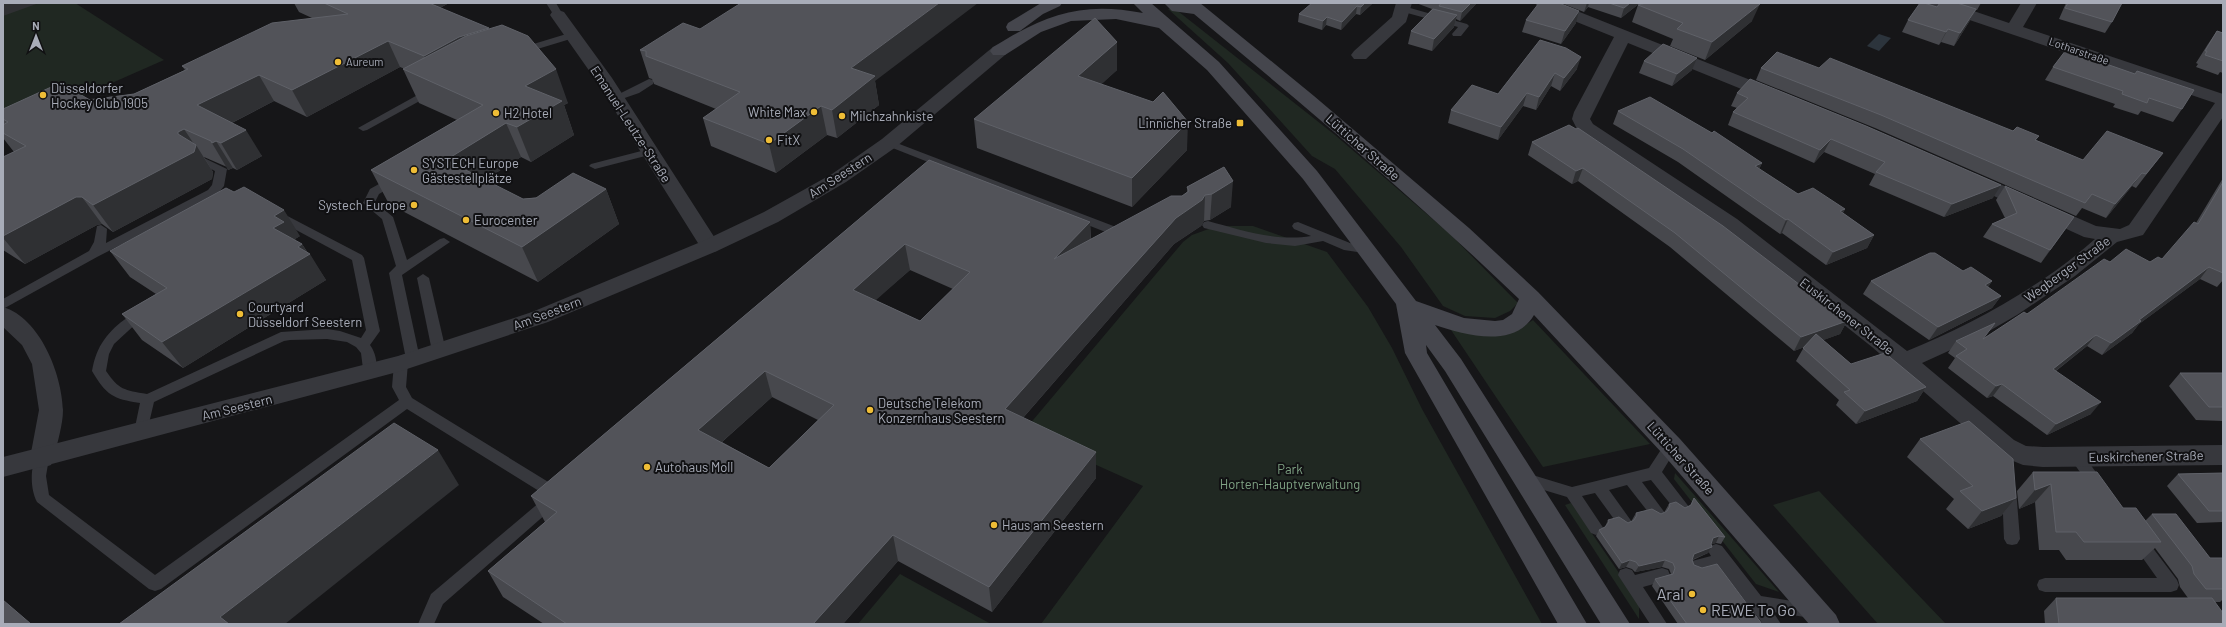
<svg xmlns="http://www.w3.org/2000/svg" width="2226" height="627" viewBox="0 0 2226 627" font-family="Barlow,sans-serif">
	<style>
		.green { fill: #202822 }
		.water { fill: #2c343c }
		.lines { fill: none; stroke-linecap: round; stroke-linejoin: round }
		.service { fill: #37383d; fill-rule: evenodd }
		.minor { fill: #37383d; fill-rule: evenodd }
		.tertiary { fill: #37383d; fill-rule: evenodd }
		.secondary { fill: #45464d; fill-rule: evenodd }
		.wall { fill: #47484d; fill-rule: evenodd }
		.shaded-wall { fill: #2f3033 }
		.building { fill: #525359; stroke: #5f6168; fill-rule: evenodd }
		.poi-dot { fill: #efbd36; stroke: #111113; stroke-width: 1.5 }
		.labels { text-anchor: middle; stroke-width: 4; stroke-linejoin: round; paint-order: stroke }
		.far-street-label { font-size: 11px; fill: #a8acb8; stroke: #111113 }
		.far-poi-label { font-size: 11px; fill: #a8acb8; stroke: #111113; text-anchor: start }
		.poi-label { font-size: 13px; fill: #a8acb8; stroke: #111113; text-anchor: start }
		.street-label { font-size: 13px; fill: #a8acb8; stroke: #111113 }
		.park-label { font-size: 13px; fill: #7fa284; stroke: #111113 }
		.near-poi-label { font-size: 16px; fill: #a8acb8; stroke: #111113; text-anchor: end }
	</style>
	<rect width="100%" height="100%" fill="#161618"/>
	<!-- green -->
	<g class="green">
		<path d="M3 3H75L164 60 3 131Z"/>
		<path d="M1174 8 1335 135 1450 234 1518 303 1510 311 1495 318 1465 316 1443 306 1401 247 1335 169 1312 156 1228 63 1168 9Z"/>
		<path d="M1217 226H1253L1327 252 1368 307 1392 348 1422 409 1542 624H1041L1143 486 1023 432 1183 242 1192 235Z"/>
		<path d="M1533 320 1650 444 1543 467 1449 327C1485 333 1501 342 1533 320Z"/>
		<path d="M1675 473 1779 592 1756 584 1674 479Z"/>
		<path d="M1819 491 1946 624H1878L1773 505Z"/>
		<path d="M1571 503 1639 602V619L1565 505Z"/>
		<path d="M900 574 991 624H858Z"/>
	</g>
	<!-- water -->
	<path class="water" d="M1879 34 1891 38 1879 51 1867 46Z"/>
	<g class="lines">
		<!-- service -->
		<g class="service">
			<path d="M546 3H556L563 15 561 17H555Z"/>
			<path d="M1403 6 1467 24 1469 26 1461 36H1453L1452 34 1458 27 1400 11 1398 9Z"/>
			<path d="M573 32 577 33V37L521 54 516 51 517 49Z"/>
			<path d="M649 79 653 80V84L639 93 616 101 611 98Z"/>
			<path d="M432 87 436 88V92L367 130 363 131 358 128Z"/>
			<path d="M889 140 1116 227 1118 230 1112 234 1108 233 885 145 883 143 885 141Z"/>
			<path d="M649 149 655 152 653 154 595 169 589 166 591 164Z"/>
			<path d="M202 157 227 169 224 186 216 196 97 257 3 309V299L89 251 94 242 97 226 101 225 107 229 106 243 208 190 212 185 215 171 198 162 196 160Z"/>
			<path d="M395 175 399 176 401 179 399 182 379 194 375 202 393 217 407 260 440 239 444 238 450 242 402 275 420 359 418 362H408L406 359 389 273 396 266 382 219 363 203 370 189Z"/>
			<path d="M276 210 362 255 364 258 380 331 370 345C376 353 379 367 374 377H364L361 353 356 347 347 342 327 339 290 340 284 341 154 402 146 436 141 437 136 436 134 432 140 403C113 399 106 395 92 371 96 346 108 331 128 317L133 315 140 320 114 344 109 354 106 371C119 390 124 390 147 394L281 332 327 329 340 331 361 338 366 330 352 260 272 217 270 214Z"/>
			<path d="M1208 221C1241 230 1277 242 1311 236L1294 229 1292 226 1294 223 1298 222 1350 243 1368 246 1370 249 1364 253 1344 250 1323 241 1295 246 1266 243 1204 228 1202 225 1204 222Z"/>
			<path d="M423 274 429 278 446 351 444 354H434L432 351 417 278Z"/>
			<path d="M401 358 406 360 408 363 406 387 412 398 563 491 566 495 563 499 443 604 434 624H418L431 594 547 496 407 409 161 589 155 591 149 589 37 502C30 489 30 467 37 454L42 452 47 454 49 458 46 476 49 495 155 575 399 400 392 387 394 363 396 360Z"/>
			<path d="M1671 440 1676 442 1678 446 1662 472 1686 503 1689 507 1686 511 1681 513 1676 511 1651 480 1642 482 1665 513 1662 517 1657 519 1652 517 1627 485 1609 490 1632 522 1629 526 1624 528 1619 526 1595 493 1582 496 1604 529 1601 533 1596 535 1591 533 1567 497 1521 483 1519 479 1521 475 1526 473 1572 487 1649 468 1666 442Z"/>
			<path d="M2077 451 2082 453 2103 482 2105 486 2103 490 2098 492 2093 490 2072 461 2070 457 2072 453Z"/>
			<path d="M2009 483 2014 485 2016 489 2020 539 2017 544 2012 545 2007 544 2004 539 2002 489 2004 485Z"/>
			<path d="M2138 534 2143 535 2177 580 2179 585 2177 590 2171 592H2045L2039 590 2037 585 2039 580 2045 578H2157L2130 540 2133 535Z"/>
			<path d="M1716 544 1722 546 1761 596 1811 604 1817 606 1819 611 1817 616 1811 618 1773 612 1781 624H1763L1719 567 1698 573 1692 571 1690 566 1692 561 1711 556 1708 551 1710 546Z"/>
			<path d="M1626 568 1632 570 1635 575 1662 568 1668 570 1670 575 1668 580 1643 587 1667 624H1650L1618 575 1620 570Z"/>
		</g>
		<!-- minor -->
		<g class="minor">
			<path d="M1396 3H1412L1406 22 1366 59H1354L1351 55 1354 51 1392 17Z"/>
			<path d="M1535 3H1557L1778 91 1781 95 1778 99 1772 100 1766 99 1628 43 1590 119 1593 124 1737 219 1907 351C1970 326 2044 285 2095 239L2084 237 1963 182 1960 178 1963 174 1970 172 1977 174 2096 226 2120 229 2129 225 2215 103 1928 6 1926 3H1950L2009 23 2021 3H2037L2023 27 2223 94V117L2143 235 2117 242 2075 276 2017 315 1977 338 1922 363 2014 440 2026 446 2043 447 2223 445V465L2043 467 2023 465 1996 454 1872 347 1723 229 1578 131 1572 119 1574 112 1614 37 1537 6Z"/>
			<path d="M558 10 564 12 612 78 720 246 717 251 710 253 703 251 595 79 550 15 552 12Z"/>
			<path d="M3 307C40 318 62 374 63 410 63 425 57 443 54 458L51 465 42 468 33 465 30 458 39 410 32 364 22 345 3 327Z"/>
		</g>
		<!-- tertiary -->
		<path class="tertiary" d="M999 46 1005 47 1008 51 1005 55 896 147 846 182 778 222 717 251 548 322 401 371 3 477V457L398 356 532 312 703 241 764 212 832 174 882 139 993 47Z"/>
		<!-- secondary -->
		<g class="secondary">
			<path d="M1041 3H1062L1060 6 1043 14 1020 31H1008L1006 27 1008 23Z"/>
			<path d="M1133 3H1151L1219 62 1317 171 1416 301 1464 318 1495 321 1503 320 1512 314 1519 299C1415 199 1305 106 1194 14L1172 11 1164 3H1200L1205 7 1314 96 1469 228 1538 292 1680 439 1836 615 1840 624H1809L1662 453 1534 315C1514 349 1465 335 1435 325L1461 359 1630 624H1601L1445 371 1426 345 1427 353 1587 624H1558L1405 353 1396 304 1303 179 1207 70 1159 28 1116 19 1071 21 1041 32 1005 55H993L990 51 993 47C1045 15 1080 1 1143 13Z"/>
		</g>
	</g>
	<!-- wall -->
	<g class="wall">
		<path d="M294 3H449L440 8 490 29 568 103 564 105 574 135 531 162 521 157 485 180 523 199 606 189 619 224 538 282 389 204 371 170 457 120 419 103 403 69H405L400 67 307 117 274 101 232 123 262 156 237 170 233 168 228 170 227 167 204 157 213 172 212 179 113 232 102 224 97 225 25 264 3 250V157L14 152 3 138V109L134 94 185 70 182 66 312 18 299 12Z"/>
		<path d="M1373 3 1360 15 1356 14 1341 30 1326 25 1322 30 1298 22 1299 14Z"/>
		<path d="M1416 3H1477L1460 21 1456 19 1454 27 1432 51 1408 44 1411 31 1432 9Z"/>
		<path d="M1561 3H1640L1621 18 1588 7 1584 12Z"/>
		<path d="M1940 3H1981L1977 10H1976L1969 22 1954 46 1941 42 1939 45 1902 32 1908 20 1937 7Z"/>
		<path d="M2066 3H2122L2112 22 2105 33 2059 19Z"/>
		<path d="M1638 5 1752 21 1705 60 1670 46 1673 39 1632 22Z"/>
		<path d="M1526 20 1576 23 1561 44 1522 32Z"/>
		<path d="M2217 31 2223 33V73L2220 72 2218 75 2196 67 2198 64 2196 63 2208 44Z"/>
		<path d="M1540 40 1577 69 1560 91 1551 86 1536 110 1523 106 1498 140 1448 123 1451 110 1498 94Z"/>
		<path d="M1117 42V70L1101 84 1187 150 1132 207 977 148 974 119Z"/>
		<path d="M640 50 875 81 879 105 837 138 827 135 776 173 711 146 703 118 716 109 654 84 652 79 649 78Z"/>
		<path d="M2066 50 2182 109 2173 122 2141 111 2138 115 2113 107 2115 104 2045 80 2053 67Z"/>
		<path d="M1644 61 1692 70 1672 86 1639 73Z"/>
		<path d="M1761 68H1819L2013 131 2039 136 2036 140 2083 160 2163 153 2136 188 2132 186 2106 218 2082 208 2076 216 1875 128 1756 80Z"/>
		<path d="M1737 93 1993 198 1944 217 1869 185 1875 174 1824 152 1814 163 1728 125 1733 112 1737 108 1731 106Z"/>
		<path d="M1618 111 1762 163 1759 169 1798 194 1845 209 1843 213 1874 235 1867 248 1826 265 1782 233 1780 234 1678 162 1613 124Z"/>
		<path d="M1569 125 1847 321 1840 334 1823 340 1851 364 1926 387 1917 401 1856 424 1836 405 1839 400 1796 361 1804 347 1794 351 1670 247 1578 181 1572 184 1528 155 1532 142Z"/>
		<path d="M929 160 1090 222 1091 239 1182 196 1187 192V187L1224 167 1231 207 1210 220 1204 221 1201 226 1174 244 1023 418 1096 478 992 612 898 561 843 624H544L503 597 488 571 545 522 531 496ZM910 270 953 289 920 321 875 300ZM772 397 818 420 769 468 722 442Z"/>
		<path d="M2223 178V280L2217 287 2200 279 2139 324 2132 333 2102 355 2087 346 2056 371 2091 414 2047 435 1993 396 1987 398 1948 368 1955 358 1948 353 1956 341 1984 338 2027 314 2110 262H2150L2162 259 2196 223Z"/>
		<path d="M2005 186 2074 217 2041 263 1983 237 1992 224 2005 218 1996 200Z"/>
		<path d="M300 236 295 239 296 241 302 244 326 280 183 368 142 340 122 314 156 294 130 277 110 251Z"/>
		<path d="M1963 271 1992 281 1988 287 2001 296 1992 308 1929 340 1863 294 1871 281Z"/>
		<path d="M2180 373H2223V421L2196 420 2169 386Z"/>
		<path d="M1920 439 2016 498 2001 516 1968 529 1946 509 1954 499 1907 457Z"/>
		<path d="M2033 472 2123 508 2145 521 2152 514 2210 558H2223V599L2220 602H2214L2223 624H2045L2044 611 2056 598H2188L2180 587 2178 579 2155 548 2142 560H2066L2059 550H2039L2035 502 2019 509 2017 491Z"/>
		<path d="M2223 473V522L2197 523 2167 486 2178 474Z"/>
		<path d="M1694 498 1725 537 1721 544 1716 543 1711 544 1712 547 1708 553 1693 560 1694 565 1762 624H1678L1652 586 1655 579 1671 574 1669 569 1662 567 1635 572 1632 569 1626 567 1619 569 1596 536 1599 530 1605 527 1608 520 1628 523 1633 521 1632 520 1636 513 1661 514 1666 512 1665 511 1669 504 1685 508 1690 506Z"/>
	</g>
	<!-- shaded-wall -->
	<g class="shaded-wall">
		<path d="M3 3H39L3 16Z"/>
		<path d="M411 3H449L418 19Z"/>
		<path d="M939 3H978L875 81 879 105 837 138 832 110 851 68Z"/>
		<path d="M1365 3H1373L1360 15 1361 7Z"/>
		<path d="M1471 3H1477L1460 21 1462 12Z"/>
		<path d="M1587 3H1589L1588 7 1584 12Z"/>
		<path d="M1630 3H1640L1621 18 1624 8Z"/>
		<path d="M1760 4 1752 21 1705 60 1712 42Z"/>
		<path d="M1357 6 1356 14 1341 30 1342 22Z"/>
		<path d="M1976 9 1969 22 1954 46 1960 33Z"/>
		<path d="M1579 11 1576 23 1561 44 1565 31Z"/>
		<path d="M1457 15 1454 27 1432 51 1434 39Z"/>
		<path d="M1327 17 1326 25 1322 30 1323 21Z"/>
		<path d="M489 28 500 53 436 82 424 56 459 37Z"/>
		<path d="M1948 29 1941 42 1939 45 1946 32Z"/>
		<path d="M388 41 400 67 307 117 292 90Z"/>
		<path d="M1117 42V70L1079 105 1078 76Z"/>
		<path d="M1581 57 1577 69 1560 91 1564 78Z"/>
		<path d="M1697 58 1692 70 1672 86 1677 74Z"/>
		<path d="M556 69 568 103 564 105 574 135 531 162 517 127 525 86Z"/>
		<path d="M1555 73 1551 86 1536 110 1539 97Z"/>
		<path d="M259 75 274 101 214 132 197 105Z"/>
		<path d="M1527 93 1523 106 1498 140 1501 127Z"/>
		<path d="M821 106 827 135 776 173 769 144Z"/>
		<path d="M1188 122 1187 150 1132 207V178Z"/>
		<path d="M506 123 521 157 462 194 446 160Z"/>
		<path d="M184 129 196 147V145L213 172 212 179 113 232 93 205 178 132Z"/>
		<path d="M246 130 262 156 237 170 221 143Z"/>
		<path d="M1831 139 1824 152 1814 163 1820 150Z"/>
		<path d="M216 141 233 168 228 170 212 143Z"/>
		<path d="M1762 163 1756 176 1755 166Z"/>
		<path d="M1583 168 1578 181 1572 184 1576 171Z"/>
		<path d="M2142 173 2132 186 2106 218 2115 204Z"/>
		<path d="M1233 181 1231 207 1210 220 1212 194Z"/>
		<path d="M2001 185 1993 198 1944 217 1952 204Z"/>
		<path d="M606 189 619 224 538 282 522 247Z"/>
		<path d="M1205 195 1204 221 1201 226 1174 244 1008 435 1005 409 1176 218Z"/>
		<path d="M76 197H82L102 224 97 225 25 264 3 238V236Z"/>
		<path d="M1845 209 1838 222 1840 211Z"/>
		<path d="M284 210 300 236 295 239 299 246 302 244 308 254H310L326 280 183 368 162 342 273 228 274 216Z"/>
		<path d="M2074 217 2065 230 2041 263 2050 250Z"/>
		<path d="M1788 219 1782 233 1780 234 1786 220Z"/>
		<path d="M1090 222 1091 248 1054 259Z"/>
		<path d="M1874 235 1867 248 1826 265 1833 252Z"/>
		<path d="M905 244 910 270 858 316 853 290Z"/>
		<path d="M2209 267 2200 279 2139 324 2132 333 2102 355 2111 343 2139 320Z"/>
		<path d="M1992 281 1984 294 1985 285Z"/>
		<path d="M2001 296 1992 308 1929 340 1938 327Z"/>
		<path d="M1847 321 1840 334 1794 351 1801 337Z"/>
		<path d="M2096 335 2087 346 2044 380 2053 369Z"/>
		<path d="M765 371 772 397 707 455 698 430Z"/>
		<path d="M2002 384 1993 396 1987 398 1996 386Z"/>
		<path d="M1926 387 1917 401 1856 424 1865 411Z"/>
		<path d="M2101 402 2091 414 2047 435 2056 424Z"/>
		<path d="M438 450 459 485 285 624H226L220 617Z"/>
		<path d="M1096 452V478L992 612 989 587Z"/>
		<path d="M2051 484 2035 502 2019 509 2035 490Z"/>
		<path d="M2016 498 2001 516 1968 529 1982 511Z"/>
		<path d="M893 535 898 561 843 624H813Z"/>
		<path d="M1719 536 1716 543 1710 545 1713 538Z"/>
		<path d="M1712 547 1708 553 1691 560 1694 554Z"/>
		<path d="M1630 560 1626 567 1619 569 1622 563Z"/>
		<path d="M1665 560 1662 567 1635 572 1639 566Z"/>
	</g>
	<!-- building -->
	<g class="building">
		<path d="M324 3H429L489 28 459 37 424 56 388 41 292 90 259 75 197 105 246 130 221 143 216 141 212 143 211 141 184 129 178 132V134L196 145 194 152 93 205 82 197H76L3 236V157L26 146 3 133V125L8 122 3 119V109L60 83 90 100 134 94 188 69 182 66 272 23 348 14Z"/>
		<path d="M741 3H939L851 68 875 76 832 110 821 106 769 144 703 118 740 92 646 56V51L640 50 683 23 700 29Z"/>
		<path d="M1312 3H1365L1361 7 1357 6 1342 22 1327 17 1323 21 1299 14Z"/>
		<path d="M1440 3H1471L1462 12 1439 6 1441 3Z"/>
		<path d="M1539 3H1559L1579 11 1565 31 1526 20Z"/>
		<path d="M1609 3H1630L1624 8Z"/>
		<path d="M1646 3H1758L1760 4 1712 42 1677 29 1683 23 1638 5Z"/>
		<path d="M1920 3H1924L1937 7 1940 3H1957L1976 9 1960 33 1948 29 1946 32 1908 20Z"/>
		<path d="M2068 3H2122L2112 22 2065 8Z"/>
		<path d="M1433 9 1457 15 1434 39 1411 31Z"/>
		<path d="M1095 18 1117 42 1078 76 1153 102 1163 92 1188 122 1132 178 974 119Z"/>
		<path d="M502 25 528 36 556 69 525 86 562 101 517 127 506 123 446 160 523 199 536 198 573 173 606 189 522 247 371 170 483 105 403 69 466 36Z"/>
		<path d="M2217 31 2223 33V61L2205 55 2207 51H2205Z"/>
		<path d="M1540 40 1566 48 1581 57 1564 78 1555 73 1539 97 1527 93 1501 127 1451 110 1472 85 1498 94Z"/>
		<path d="M1663 44 1697 58 1677 74 1644 61Z"/>
		<path d="M2066 50 2135 74 2137 71 2194 90 2182 109 2149 98 2147 103 2122 94 2123 91 2053 67Z"/>
		<path d="M1777 52 1819 68 1830 58 2013 131 2017 127 2039 136 2035 140 2083 160 2107 131 2163 153 2146 174 2142 173 2115 204 2092 194 2085 203 1881 115 1761 68Z"/>
		<path d="M1750 79 1866 126 2001 185 1952 204 1876 172 1885 162 1831 139 1820 150 1733 112 1748 98 1737 93Z"/>
		<path d="M1650 97 1712 133 1714 131 1762 163 1755 166 1798 194 1813 188 1845 209 1840 211 1874 235 1833 252 1788 219 1786 220 1683 149 1618 111Z"/>
		<path d="M1569 125 1576 129 1578 128 1723 226 1847 321 1801 337 1675 233 1583 168 1576 171 1532 142Z"/>
		<path d="M929 160 1090 222 1054 259 1171 196H1182L1189 191 1187 187 1224 167 1233 181 1212 194 1205 195 1202 200 1176 218 1005 409 1096 452 989 587 893 535 813 624H567L488 571 557 512 531 496ZM905 244 970 272 920 321 853 290ZM765 371 834 405 769 468 698 430Z"/>
		<path d="M2223 182V273L2209 267 2139 320 2141 321 2111 343 2096 335 2053 369 2101 402 2056 424 2002 384 1996 386 1956 356 1967 349 1956 341 1995 323 1983 339 2024 312 2027 314 2104 259 2110 262 2126 249 2150 262 2158 257 2162 259 2194 222 2198 224Z"/>
		<path d="M2005 186 2074 217 2050 250 1992 224 2017 213Z"/>
		<path d="M244 187 284 210 274 216 284 222 273 228 302 244 298 247 310 254 162 342 122 314 167 288 110 251 226 188 234 192Z"/>
		<path d="M1930 253H1935L1963 271 1971 267 1992 281 1985 285 2001 296 1938 327 1871 281Z"/>
		<path d="M1816 334 1851 364 1885 353 1926 387 1865 411 1844 392 1850 390 1803 348Z"/>
		<path d="M2180 373H2223V407H2209Z"/>
		<path d="M1969 421 2013 459 2016 498 1982 511 1960 491 1973 486 1920 439Z"/>
		<path d="M394 423 438 450 220 617 229 624H119Z"/>
		<path d="M2033 472H2097L2123 508H2136L2161 542H2084L2076 532H2056L2051 484 2035 490Z"/>
		<path d="M2223 473V511H2209L2178 474Z"/>
		<path d="M1694 498 1725 537 1719 536 1713 538 1711 544 1712 547 1694 554 1692 560 1694 565 1702 568 1717 564 1762 624H1687L1655 579 1673 574 1675 568 1673 563 1665 560 1639 566 1636 562 1630 560 1622 563 1599 530 1605 527 1609 522 1608 520 1619 517 1628 523 1634 520 1637 515 1636 513 1652 509 1661 514 1667 511 1670 506 1669 504 1676 502 1685 508 1691 505Z"/>
		<path d="M2152 514H2176L2210 558H2223V589H2206L2194 574 2192 566Z"/>
		<path d="M2056 598H2212L2223 613V624H2059Z"/>
		<path d="M3 600 31 624H3Z"/>
	</g>
	<!-- markers -->
	<g class="poi-dot">
		<circle cx="338" cy="62" r="4"/>
		<circle cx="43" cy="95" r="4"/>
		<circle cx="814" cy="112" r="4"/>
		<circle cx="496" cy="113" r="4"/>
		<circle cx="842" cy="116" r="4"/>
		<rect x="1236" y="119" width="8" height="8" rx="2"/>
		<circle cx="769" cy="140" r="4"/>
		<circle cx="414" cy="170" r="4"/>
		<circle cx="414" cy="205" r="4"/>
		<circle cx="466" cy="220" r="4"/>
		<circle cx="240" cy="314" r="4"/>
		<circle cx="870" cy="410" r="4"/>
		<circle cx="647" cy="467" r="4"/>
		<circle cx="994" cy="525" r="4"/>
		<circle cx="1692" cy="594" r="4"/>
		<circle cx="1703" cy="610" r="4"/>
	</g>
	<g class="labels">
		<!-- far-street labels -->
		<g class="far-street-label">
			<text transform="translate(2079 51) rotate(19)" y="4">Lotharstraße</text>
		</g>
		<!-- far-poi labels -->
		<g class="far-poi-label">
			<text x="346" y="66">Aureum</text>
		</g>
		<!-- poi labels -->
		<g class="poi-label">
			<text x="51" y="93">Düsseldorfer<tspan x="51" dy="15">Hockey Club 1905</tspan></text>
			<text x="806" y="117" text-anchor="end">White Max</text>
			<text x="504" y="118">H2 Hotel</text>
			<text x="850" y="121">Milchzahnkiste</text>
			<text x="1232" y="128" text-anchor="end">Linnicher Straße</text>
			<text x="777" y="145">FitX</text>
			<text x="422" y="168">SYSTECH Europe<tspan x="422" dy="15">Gästestellplätze</tspan></text>
			<text x="406" y="210" text-anchor="end">Systech Europe</text>
			<text x="474" y="225">Eurocenter</text>
			<text x="248" y="312">Courtyard<tspan x="248" dy="15">Düsseldorf Seestern</tspan></text>
			<text x="878" y="408">Deutsche Telekom<tspan x="878" dy="15">Konzernhaus Seestern</tspan></text>
			<text x="655" y="472">Autohaus Moll</text>
			<text x="1002" y="530">Haus am Seestern</text>
		</g>
		<!-- street labels -->
		<g class="street-label">
			<text transform="translate(631 124) rotate(57)" y="5">Emanuel-Leutze-Straße</text>
			<text transform="translate(1363 147) rotate(41)" y="5">Lütticher Straße</text>
			<text transform="translate(840 175) rotate(-33)" y="5">Am Seestern</text>
			<text transform="translate(2067 269) rotate(-36)" y="5">Wegberger Straße</text>
			<text transform="translate(547 313) rotate(-21)" y="5">Am Seestern</text>
			<text transform="translate(1847 316) rotate(38)" y="5">Euskirchener Straße</text>
			<text transform="translate(237 407) rotate(-14)" y="5">Am Seestern</text>
			<text transform="translate(2146 456) rotate(-1)" y="5">Euskirchener Straße</text>
			<text transform="translate(1681 458) rotate(48)" y="5">Lütticher Straße</text>
		</g>
		<!-- park labels -->
		<g class="park-label">
			<text x="1290" y="474">Park<tspan x="1290" dy="15">Horten-Hauptverwaltung</tspan></text>
		</g>
		<!-- near-poi labels -->
		<g class="near-poi-label">
			<text x="1684" y="600">Aral</text>
			<text x="1711" y="616" text-anchor="start">REWE To Go</text>
		</g>
	</g>
	<!-- border -->
	<rect width="2226" height="627" fill="none" stroke="#a8acb8" stroke-width="8"/>
	<!-- north arrow -->
	<g transform="translate(36 36)" stroke="#111113" stroke-width="3" paint-order="stroke">
	<path d="M0-3L7 15L0 10L-7 15Z" fill="#a8acb8"/>
	<text y="-6" font-size="11" font-weight="bold" text-anchor="middle" fill="#a8acb8">N</text>
	</g>
</svg>
